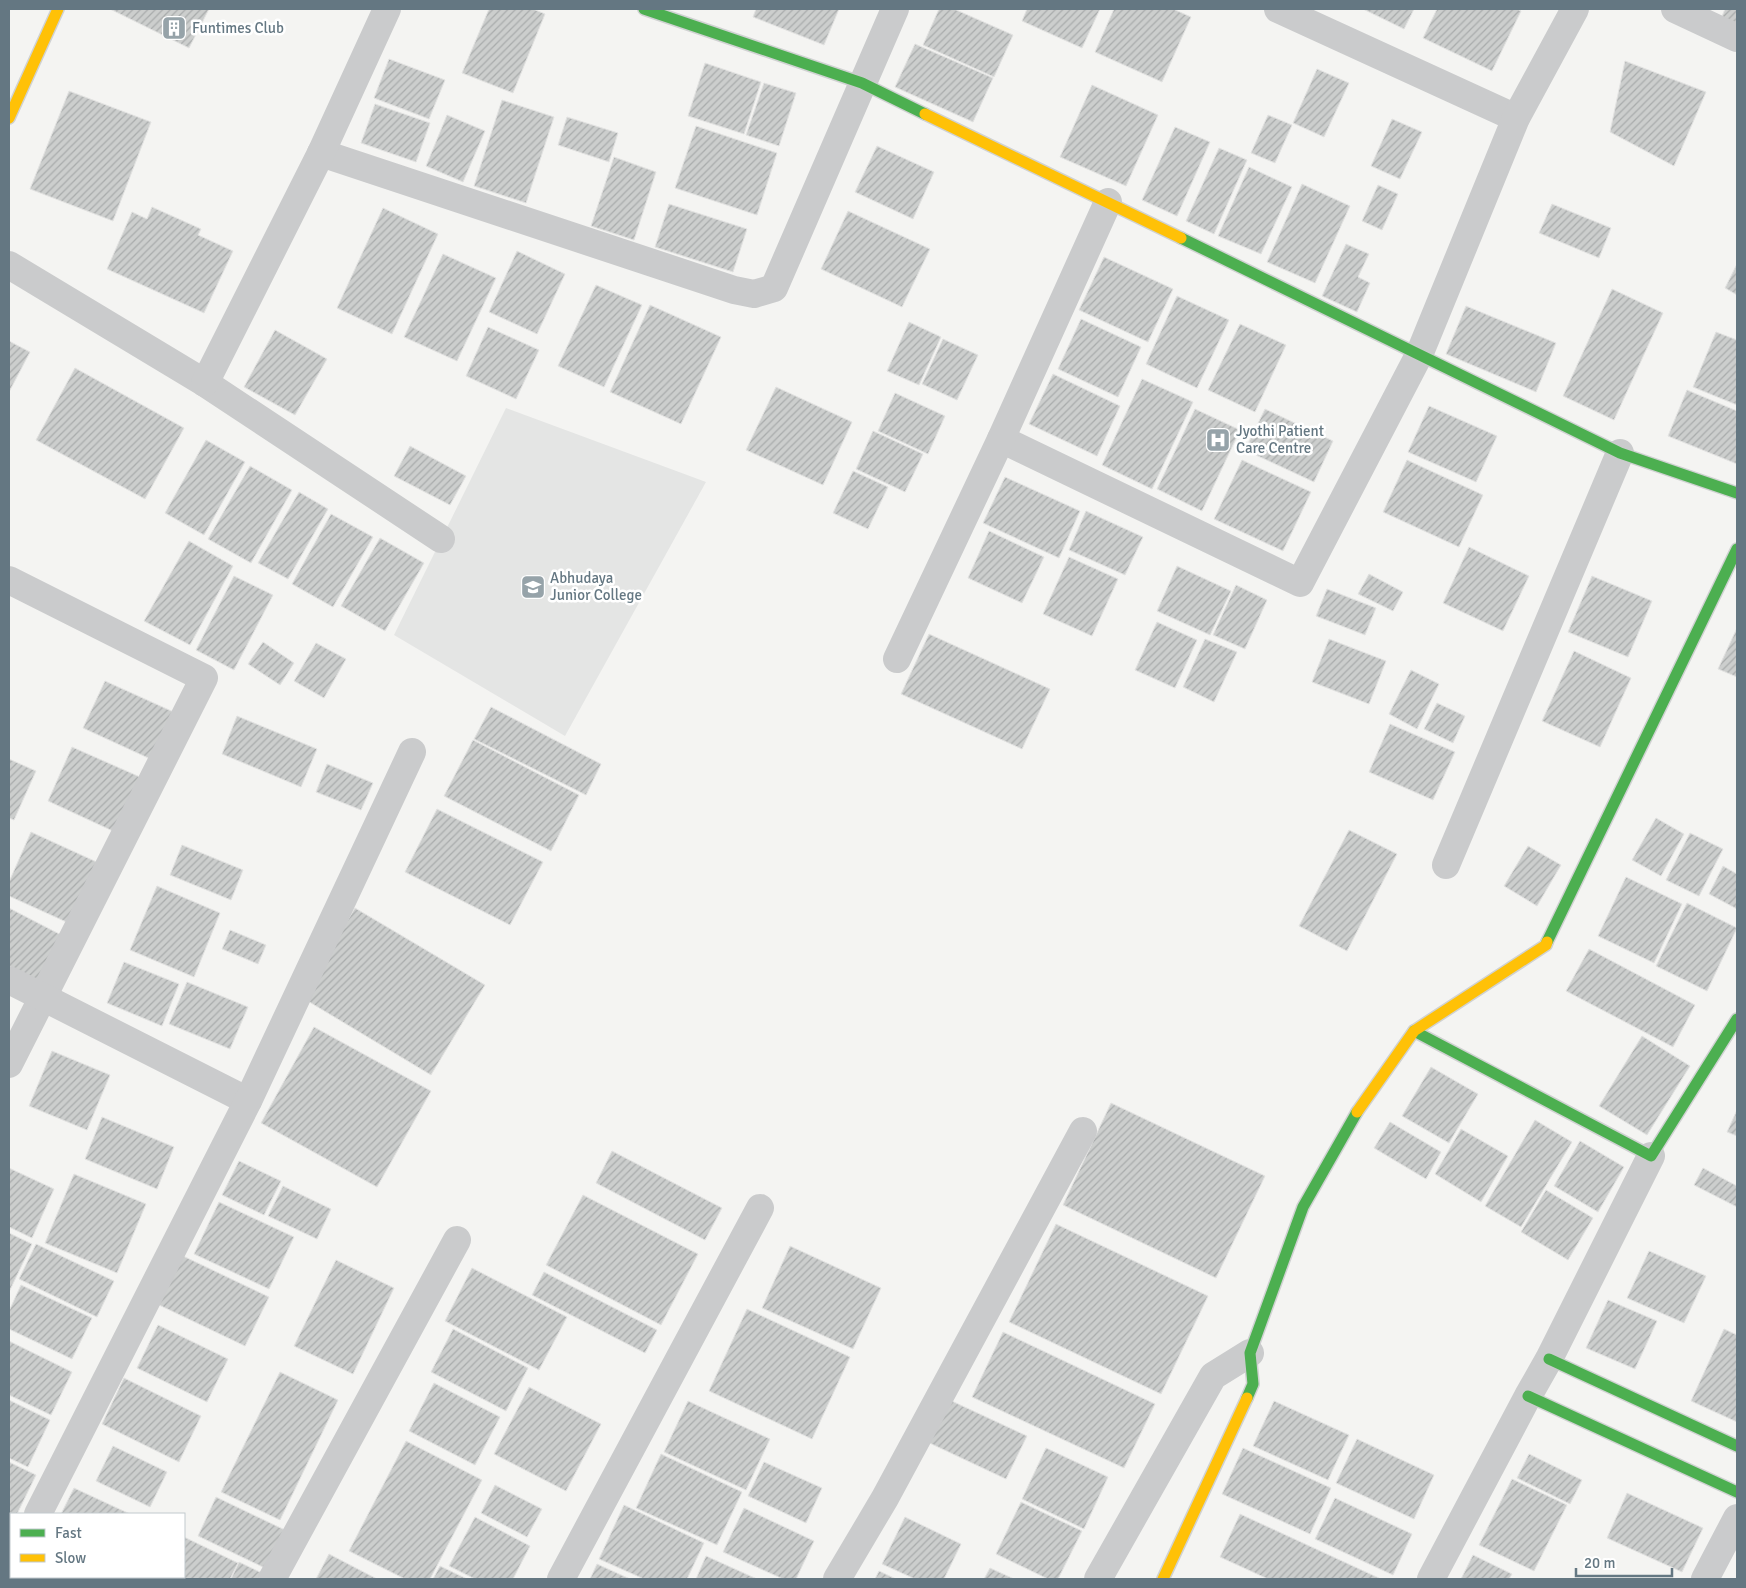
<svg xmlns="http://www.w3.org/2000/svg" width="1746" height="1588" viewBox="0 0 1746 1588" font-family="Signika,sans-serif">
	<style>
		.built { fill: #e4e5e4 }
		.building { fill: url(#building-hatch); stroke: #e3e3e2 }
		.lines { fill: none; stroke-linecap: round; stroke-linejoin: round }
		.fast-casing { stroke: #d0d2d2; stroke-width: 14 }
		.slow-casing { stroke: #d0d2d2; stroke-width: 14 }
		.street { stroke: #cacbcc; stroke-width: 28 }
		.fast { stroke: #4caf50; stroke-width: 11 }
		.slow { stroke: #ffc107; stroke-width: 11 }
		.labels { text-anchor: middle; stroke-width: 5; stroke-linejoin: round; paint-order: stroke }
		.poi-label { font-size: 15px; fill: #647782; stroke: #fff; text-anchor: start }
	</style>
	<defs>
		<pattern id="building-hatch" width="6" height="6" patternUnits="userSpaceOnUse" patternTransform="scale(1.25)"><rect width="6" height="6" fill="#cccecd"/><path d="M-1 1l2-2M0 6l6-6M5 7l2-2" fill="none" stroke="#a9acac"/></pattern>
	</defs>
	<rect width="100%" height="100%" fill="#f4f4f2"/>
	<!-- built -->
	<path class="built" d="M506 408 706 482 565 736 394 635Z"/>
	<!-- building -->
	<g class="building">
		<path d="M110 9H209L189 48Z"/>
		<path d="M489 9H533L545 14 513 93 462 73Z"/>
		<path d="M756 9H839L824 45 753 17Z"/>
		<path d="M939 9H954L1013 35 994 77 923 45Z"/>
		<path d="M1027 9H1100L1082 48 1022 21Z"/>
		<path d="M1114 9H1173L1191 17 1162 82 1095 52Z"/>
		<path d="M1363 9H1414L1404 29Z"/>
		<path d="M1437 9H1517L1521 11 1492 71 1423 38Z"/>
		<path d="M1725 9H1737V33L1718 26Z"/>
		<path d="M915 44 993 78 973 122 895 87Z"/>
		<path d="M389 59 445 80 429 119 374 98Z"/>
		<path d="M1625 61 1706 92 1674 166 1610 132Z"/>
		<path d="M705 63 761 82 744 134 688 116Z"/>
		<path d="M1317 69 1349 83 1324 137 1293 123Z"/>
		<path d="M764 83 796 93 779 146 746 135Z"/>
		<path d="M1092 85 1158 115 1126 186 1060 157Z"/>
		<path d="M69 91 151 122 113 221 30 189Z"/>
		<path d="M502 100 554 117 526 203 474 186Z"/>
		<path d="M375 104 430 123 416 162 361 143Z"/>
		<path d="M447 115 485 131 463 182 426 166Z"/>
		<path d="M1268 115 1292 125 1275 163 1251 153Z"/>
		<path d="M567 117 618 133 609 162 558 145Z"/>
		<path d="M1392 119 1422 132 1400 179 1371 166Z"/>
		<path d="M696 126 777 153 757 215 675 188Z"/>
		<path d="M1175 127 1210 142 1177 216 1142 200Z"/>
		<path d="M877 146 934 172 913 219 855 192Z"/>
		<path d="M1219 148 1247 160 1214 234 1186 221Z"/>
		<path d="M614 157 656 172 634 240 591 226Z"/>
		<path d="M1249 167 1292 187 1261 254 1218 236Z"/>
		<path d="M1302 184 1350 206 1315 283 1267 262Z"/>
		<path d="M1378 185 1398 194 1382 230 1362 221Z"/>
		<path d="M669 204 747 229 733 272 655 247Z"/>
		<path d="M1552 204 1611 228 1599 258 1539 233Z"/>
		<path d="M152 207 201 229 198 235 233 251 204 313 107 269 132 212 147 219Z"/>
		<path d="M383 208 438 234 392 334 337 308Z"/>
		<path d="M848 211 930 249 902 307 821 269Z"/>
		<path d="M1346 244 1369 254 1358 277 1370 283 1357 312 1322 296Z"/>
		<path d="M517 251 565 274 537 334 489 312Z"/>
		<path d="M443 254 496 278 457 361 404 337Z"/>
		<path d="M1104 257 1173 289 1148 342 1079 310Z"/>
		<path d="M1737 264V295L1725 288Z"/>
		<path d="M596 285 642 305 604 387 558 366Z"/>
		<path d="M1612 289 1663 313 1614 420 1563 396Z"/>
		<path d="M1177 296 1229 320 1197 388 1146 364Z"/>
		<path d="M650 305 721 337 681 424 610 392Z"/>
		<path d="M1466 306 1556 343 1536 392 1446 354Z"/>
		<path d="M1081 319 1141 347 1118 397 1058 369Z"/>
		<path d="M909 322 941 337 919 385 887 371Z"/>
		<path d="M1240 324 1286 345 1255 412 1208 390Z"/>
		<path d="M488 327 539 350 516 399 466 376Z"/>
		<path d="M275 330 327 359 295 415 244 387Z"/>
		<path d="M1716 332 1737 340V405L1693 387Z"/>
		<path d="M943 339 978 355 957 400 922 384Z"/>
		<path d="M9 341 30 352 9 392Z"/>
		<path d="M75 368 184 428 145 499 36 440Z"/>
		<path d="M1053 374 1120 406 1097 456 1029 424Z"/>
		<path d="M1142 379 1193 402 1152 489 1102 465Z"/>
		<path d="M776 387 852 422 823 485 746 450Z"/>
		<path d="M1687 390 1737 411V464L1668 436Z"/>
		<path d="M895 393 945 416 928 454 878 431Z"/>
		<path d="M1429 406 1497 436 1476 482 1408 452Z"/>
		<path d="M1195 409 1240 430 1202 511 1157 489Z"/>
		<path d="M1265 409 1333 441 1314 482 1245 450Z"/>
		<path d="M873 431 923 454 905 492 856 469Z"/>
		<path d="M206 440 245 462 204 535 165 513Z"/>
		<path d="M410 446 466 476 450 505 394 476Z"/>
		<path d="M1242 460 1311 492 1283 551 1214 519Z"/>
		<path d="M1407 460 1483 495 1459 547 1383 512Z"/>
		<path d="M250 466 292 490 251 563 208 539Z"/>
		<path d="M853 471 888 487 868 529 833 513Z"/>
		<path d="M1005 477 1080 511 1059 558 983 523Z"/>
		<path d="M299 492 328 509 288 579 258 563Z"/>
		<path d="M1086 511 1143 537 1125 575 1069 550Z"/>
		<path d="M331 514 373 537 333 607 292 584Z"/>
		<path d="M989 531 1044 557 1022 603 968 578Z"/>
		<path d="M380 538 424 563 385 631 341 606Z"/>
		<path d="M189 541 233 566 190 645 144 621Z"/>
		<path d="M1469 547 1529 576 1503 631 1443 603Z"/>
		<path d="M1069 557 1118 579 1092 636 1043 614Z"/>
		<path d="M1177 566 1231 591 1210 635 1157 611Z"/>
		<path d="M1369 574 1403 592 1393 611 1358 594Z"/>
		<path d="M234 576 273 595 234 670 196 650Z"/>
		<path d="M1592 576 1652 601 1628 657 1568 632Z"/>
		<path d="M1236 585 1267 600 1245 649 1213 635Z"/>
		<path d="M1327 589 1376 608 1365 635 1316 616Z"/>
		<path d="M1157 622 1197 640 1175 688 1135 670Z"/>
		<path d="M1737 628V677L1718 669Z"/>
		<path d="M929 634 1050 689 1022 749 901 694Z"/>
		<path d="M1205 639 1237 652 1214 702 1183 687Z"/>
		<path d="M1329 639 1386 661 1369 704 1312 682Z"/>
		<path d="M263 642 294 663 280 685 248 664Z"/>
		<path d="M316 643 346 659 324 698 294 681Z"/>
		<path d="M1574 651 1631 678 1600 747 1542 721Z"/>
		<path d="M1411 670 1439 684 1417 729 1389 714Z"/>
		<path d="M105 681 178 714 157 762 83 728Z"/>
		<path d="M1437 703 1465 716 1453 743 1424 729Z"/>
		<path d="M491 707 601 764 586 795 474 739Z"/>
		<path d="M237 716 317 749 301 787 222 754Z"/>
		<path d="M1390 724 1455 752 1433 800 1369 772Z"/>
		<path d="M473 740 579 795 551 851 444 796Z"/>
		<path d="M72 747 140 777 115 832 48 801Z"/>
		<path d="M9 759 36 771 14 820 9 818Z"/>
		<path d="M327 764 373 783 361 810 316 792Z"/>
		<path d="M437 809 543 862 510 925 405 872Z"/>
		<path d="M1656 818 1684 834 1661 876 1632 860Z"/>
		<path d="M1349 830 1397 854 1347 951 1299 926Z"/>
		<path d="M31 832 101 864 73 925 9 896V882Z"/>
		<path d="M1690 833 1723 849 1699 896 1666 880Z"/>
		<path d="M182 845 243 870 231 900 170 875Z"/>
		<path d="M1528 846 1561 865 1537 906 1504 886Z"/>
		<path d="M1723 866 1737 874V909L1709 894Z"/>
		<path d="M1626 877 1682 904 1654 963 1598 936Z"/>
		<path d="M157 886 220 913 194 977 130 950Z"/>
		<path d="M1687 903 1737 928 1707 991 1656 966Z"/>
		<path d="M9 908 67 938 43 983 9 966Z"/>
		<path d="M355 908 485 985 431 1075 301 997Z"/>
		<path d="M230 930 266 945 258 964 222 949Z"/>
		<path d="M1589 949 1695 1005 1673 1047 1566 991Z"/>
		<path d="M124 962 179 984 162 1026 107 1003Z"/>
		<path d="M187 982 248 1007 230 1049 169 1024Z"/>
		<path d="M314 1027 431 1091 377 1187 261 1123Z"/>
		<path d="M1642 1036 1690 1066 1647 1135 1599 1106Z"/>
		<path d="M52 1051 110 1075 87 1130 29 1106Z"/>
		<path d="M1431 1067 1478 1094 1449 1143 1402 1116Z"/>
		<path d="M1111 1103 1265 1176 1216 1278 1063 1205Z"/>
		<path d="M1737 1110V1136L1727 1132Z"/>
		<path d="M102 1117 174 1147 157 1189 85 1159Z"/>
		<path d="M1535 1120 1572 1142 1521 1227 1485 1206Z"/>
		<path d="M1390 1122 1441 1152 1426 1179 1374 1148Z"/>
		<path d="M1461 1129 1508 1156 1481 1202 1435 1174Z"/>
		<path d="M1580 1141 1624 1167 1598 1212 1554 1186Z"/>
		<path d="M612 1151 722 1208 705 1240 596 1183Z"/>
		<path d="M239 1161 281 1181 264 1215 222 1195Z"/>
		<path d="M9 1168 54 1189 32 1238 9 1227Z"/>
		<path d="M1703 1168 1737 1186V1207L1694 1185Z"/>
		<path d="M74 1174 146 1204 117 1273 45 1243Z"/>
		<path d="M283 1186 331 1209 317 1239 268 1216Z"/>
		<path d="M1546 1190 1593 1218 1568 1260 1521 1232Z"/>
		<path d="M583 1195 698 1254 661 1325 546 1265Z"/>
		<path d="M219 1202 294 1237 269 1289 194 1254Z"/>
		<path d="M1056 1224 1208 1296 1161 1394 1009 1322Z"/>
		<path d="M9 1233 32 1244 9 1292Z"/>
		<path d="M36 1244 114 1281 97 1317 19 1279Z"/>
		<path d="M790 1246 881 1288 853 1349 762 1308Z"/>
		<path d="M1649 1251 1706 1276 1684 1323 1627 1298Z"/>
		<path d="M181 1255 269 1297 245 1346 157 1304Z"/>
		<path d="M336 1260 394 1288 353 1374 294 1346Z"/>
		<path d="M472 1268 567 1317 539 1370 445 1321Z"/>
		<path d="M544 1272 657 1330 645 1353 532 1295Z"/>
		<path d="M21 1285 92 1318 72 1359 9 1329V1311Z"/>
		<path d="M1608 1300 1657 1321 1635 1369 1586 1348Z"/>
		<path d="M747 1309 850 1357 812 1439 709 1391Z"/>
		<path d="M158 1325 228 1359 207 1402 137 1368Z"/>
		<path d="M453 1329 528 1368 506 1411 431 1372Z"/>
		<path d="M1724 1329 1737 1335V1422L1691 1401Z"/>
		<path d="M1003 1332 1155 1404 1124 1468 972 1397Z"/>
		<path d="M9 1341 72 1372 51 1415 9 1395Z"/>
		<path d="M280 1372 338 1400 280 1520 221 1492Z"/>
		<path d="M124 1378 201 1416 179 1462 102 1424Z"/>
		<path d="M434 1383 500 1417 475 1465 409 1431Z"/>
		<path d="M529 1387 601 1424 566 1491 494 1454Z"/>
		<path d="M941 1396 1027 1436 1006 1479 921 1439Z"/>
		<path d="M9 1400 50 1420 28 1467 9 1458Z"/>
		<path d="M688 1401 770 1439 746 1490 664 1452Z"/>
		<path d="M1274 1401 1349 1435 1328 1480 1253 1446Z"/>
		<path d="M1357 1439 1434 1475 1414 1519 1336 1483Z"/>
		<path d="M406 1441 482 1480 430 1579H405L349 1551Z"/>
		<path d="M113 1446 167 1472 150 1507 96 1481Z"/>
		<path d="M1046 1448 1108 1477 1084 1529 1022 1499Z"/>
		<path d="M1243 1448 1331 1488 1310 1534 1222 1494Z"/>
		<path d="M661 1454 742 1492 717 1545 636 1508Z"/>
		<path d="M1529 1454 1582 1480 1570 1504 1517 1478Z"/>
		<path d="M9 1462 36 1475 17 1514 9 1513Z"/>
		<path d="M764 1462 822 1488 806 1523 748 1496Z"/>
		<path d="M1512 1479 1567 1505 1534 1571 1479 1545Z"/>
		<path d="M495 1485 542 1509 527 1537 481 1513Z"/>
		<path d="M74 1488 130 1514H61Z"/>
		<path d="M1627 1493 1703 1528 1682 1572 1607 1538Z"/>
		<path d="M216 1497 287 1531 269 1570 198 1536Z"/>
		<path d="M1335 1498 1412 1534 1393 1575 1315 1539Z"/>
		<path d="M1021 1502 1082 1531 1058 1579H1048L996 1554Z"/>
		<path d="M624 1505 704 1543 687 1579H644L599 1559Z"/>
		<path d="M744 1508 814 1541 796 1579H783L723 1552Z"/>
		<path d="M1240 1514 1381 1579H1268L1220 1557Z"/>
		<path d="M475 1517 530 1546 513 1579H475L449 1566Z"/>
		<path d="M905 1517 961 1544 944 1579H915L882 1564Z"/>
		<path d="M184 1537 238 1563 230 1579H169L164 1577H184Z"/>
		<path d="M329 1554 377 1579H316Z"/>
		<path d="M1473 1555 1512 1574 1509 1579H1461Z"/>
		<path d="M706 1556 757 1579H696Z"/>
		<path d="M239 1562 264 1574 261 1579H231Z"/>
		<path d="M597 1564 630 1579H590Z"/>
		<path d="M440 1566 467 1579H433Z"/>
		<path d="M990 1568 1014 1579H984Z"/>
		<path d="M879 1571 896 1579H875Z"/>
		<path d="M25 1577H35L40 1579H24Z"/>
		<path d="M42 1577H109L108 1579H47Z"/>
		<path d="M120 1577H150L155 1579H119Z"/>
	</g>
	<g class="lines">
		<defs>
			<g id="fast">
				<path d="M644 9 862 83 925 114"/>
				<path d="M1181 238 1620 453 1737 493"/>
				<path d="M1547 942 1737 549"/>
				<path d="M1414 1031 1651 1156 1737 1019"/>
				<path d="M1549 1359 1737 1446"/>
				<path d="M1528 1396 1737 1492"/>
				<path d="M1247 1398 1253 1384 1250 1353 1303 1207 1357 1112"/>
			</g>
			<g id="slow">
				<path d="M925 114 1181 238"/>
				<path d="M9 118 58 9"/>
				<path d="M1357 1112 1414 1031 1546 945 1547 942"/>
				<path d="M1163 1579 1247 1398"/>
			</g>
		</defs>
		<!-- fast casing -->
		<use href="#fast" class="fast-casing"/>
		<!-- slow casing -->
		<use href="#slow" class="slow-casing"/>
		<!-- street -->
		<g class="street">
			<path d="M1278 9 1516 118"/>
			<path d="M1675 9 1737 38"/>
			<path d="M321 153 734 290 754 294 774 288 895 9"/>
			<path d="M9 265 205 383 441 539"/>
			<path d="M205 383 321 153 387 9"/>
			<path d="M1001 439 1300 583 1419 355 1516 118 1575 9"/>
			<path d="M9 580 204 678 9 1064"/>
			<path d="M897 659 1001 439 1108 202"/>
			<path d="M1446 865 1620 453"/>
			<path d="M9 980 248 1101"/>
			<path d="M38 1514 248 1101 412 752"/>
			<path d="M9 1572 11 1568"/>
			<path d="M272 1579 457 1240"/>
			<path d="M561 1579 760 1208"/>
			<path d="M837 1579 885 1498 1083 1131"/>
			<path d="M1098 1579 1213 1376 1250 1353"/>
			<path d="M1431 1579 1528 1396 1549 1359 1651 1156"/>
			<path d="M1705 1579 1737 1518"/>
		</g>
		<!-- fast -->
		<use href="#fast" class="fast"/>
		<!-- slow -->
		<use href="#slow" class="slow"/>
	</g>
	<!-- icons -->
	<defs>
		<symbol id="building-square" viewBox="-11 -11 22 22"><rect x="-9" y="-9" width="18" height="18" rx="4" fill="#96a3a9" stroke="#fff"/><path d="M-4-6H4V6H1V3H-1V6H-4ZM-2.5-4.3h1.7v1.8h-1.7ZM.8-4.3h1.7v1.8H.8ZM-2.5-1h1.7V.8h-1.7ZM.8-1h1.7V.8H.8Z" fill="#fff"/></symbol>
		<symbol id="hospital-square" viewBox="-11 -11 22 22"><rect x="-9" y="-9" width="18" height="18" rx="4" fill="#96a3a9" stroke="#fff"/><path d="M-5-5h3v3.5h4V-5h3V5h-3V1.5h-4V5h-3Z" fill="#fff"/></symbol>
		<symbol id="university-square" viewBox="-11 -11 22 22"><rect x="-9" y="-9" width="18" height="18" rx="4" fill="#96a3a9" stroke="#fff"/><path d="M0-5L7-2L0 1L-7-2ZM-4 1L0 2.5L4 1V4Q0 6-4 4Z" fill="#fff"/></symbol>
	</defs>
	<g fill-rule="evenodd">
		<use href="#building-square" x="160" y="14" width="28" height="28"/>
		<use href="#hospital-square" x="1204" y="426" width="28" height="28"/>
		<use href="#university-square" x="519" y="573" width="28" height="28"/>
	</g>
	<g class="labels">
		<!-- poi labels -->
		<g class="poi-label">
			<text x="192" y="33">Funtimes Club</text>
			<text x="1236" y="436">Jyothi Patient<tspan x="1236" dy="17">Care Centre</tspan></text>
			<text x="550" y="583">Abhudaya<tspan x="550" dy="17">Junior College</tspan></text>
		</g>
	</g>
	<!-- border -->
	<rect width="1746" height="1588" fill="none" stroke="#647782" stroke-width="20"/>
	<!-- legend -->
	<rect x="10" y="1513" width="175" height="65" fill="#ffffff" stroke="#c1c9cd"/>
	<rect x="20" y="1529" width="25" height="8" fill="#4caf50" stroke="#c1c9cd"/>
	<text x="55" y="1538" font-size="15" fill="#647782">Fast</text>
	<rect x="20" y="1554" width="25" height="8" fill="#ffc107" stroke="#c1c9cd"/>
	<text x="55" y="1563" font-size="15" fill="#647782">Slow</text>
	<!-- scale -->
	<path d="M1576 1568v8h96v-8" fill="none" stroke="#647782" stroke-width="2.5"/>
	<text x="1584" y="1568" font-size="15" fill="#647782" stroke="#ffffff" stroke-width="4" paint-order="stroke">20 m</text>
</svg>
